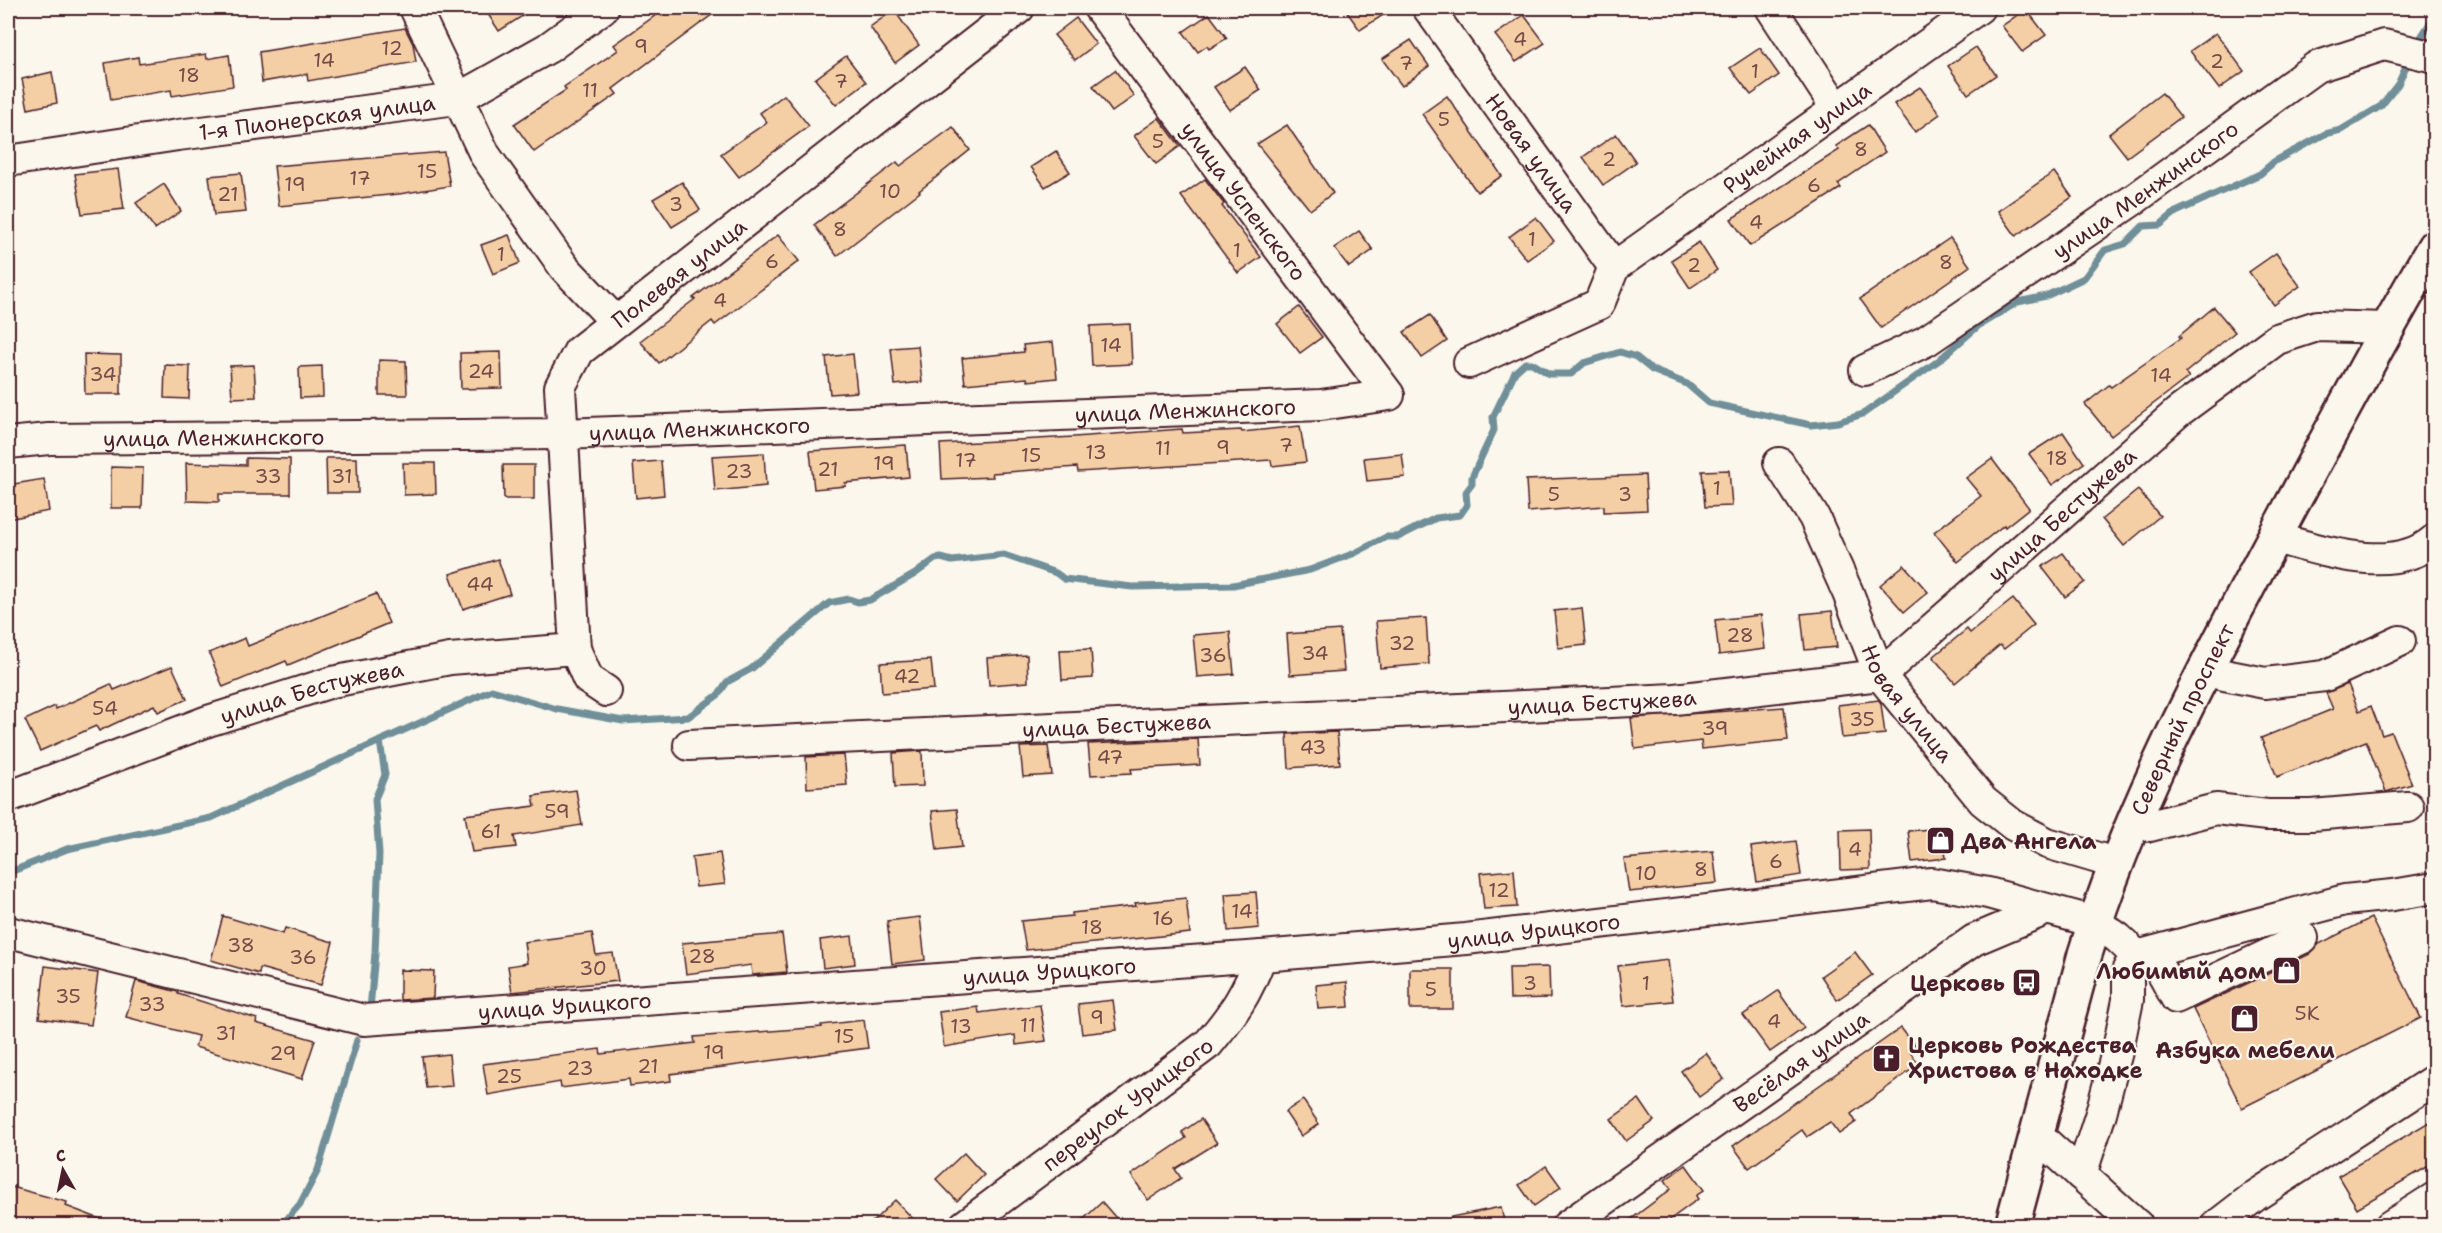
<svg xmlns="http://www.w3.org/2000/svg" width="2442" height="1233" viewBox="0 0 2442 1233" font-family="'Shantell Sans',sans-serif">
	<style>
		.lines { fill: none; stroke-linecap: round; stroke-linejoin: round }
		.stream { stroke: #6f8f99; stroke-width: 7 }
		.building { fill: #f4cea4; stroke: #4a1f2b; stroke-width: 1.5 }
		.minor-casing { stroke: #4a1f2b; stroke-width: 34 }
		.major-casing { stroke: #4a1f2b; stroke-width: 38 }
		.minor { stroke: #fbf7ec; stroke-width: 30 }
		.major { stroke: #fbf7ec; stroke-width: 33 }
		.labels { text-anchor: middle; stroke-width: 4.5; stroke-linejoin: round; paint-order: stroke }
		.number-label { font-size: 20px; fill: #744b49 }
		.street-label { font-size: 22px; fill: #4a1f2b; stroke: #fbf7ec }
		.poi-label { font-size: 22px; font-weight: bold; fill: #4a1f2b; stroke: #fbf7ec; text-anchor: start }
	</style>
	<rect width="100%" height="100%" fill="#fbf7ec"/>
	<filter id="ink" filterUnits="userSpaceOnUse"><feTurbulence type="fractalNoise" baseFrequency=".0167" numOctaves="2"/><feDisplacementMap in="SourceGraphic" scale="12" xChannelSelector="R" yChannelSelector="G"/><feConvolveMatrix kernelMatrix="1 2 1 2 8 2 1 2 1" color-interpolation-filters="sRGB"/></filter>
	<g filter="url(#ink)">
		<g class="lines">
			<!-- stream -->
			<g class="stream">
				<path d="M2416 45 2434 17"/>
				<path d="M8 873 67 849 211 818 492 690 557 709 623 721 688 717 718 695 727 682 751 669 829 603 849 599 858 602 870 600 915 574 935 559 941 558 952 561 1004 555 1056 573 1064 579 1132 587 1233 585 1310 570 1355 553 1386 537H1398L1436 518 1460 515 1467 505 1466 492 1472 484V477L1494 430 1493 417 1515 372 1525 363H1532L1549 374H1571L1584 363 1620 352 1636 357 1652 370 1687 384 1709 403 1811 425 1838 422 1863 414 1938 361 1978 326 2018 302 2046 296 2084 278 2105 250 2125 244 2143 226 2160 225 2176 212 2260 174 2275 161 2325 134 2341 130 2381 106 2398 84 2410 58"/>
				<path d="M370 1009 375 953 379 854 375 799 385 775 380 741"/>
				<path d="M281 1226 300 1204 318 1170 357 1040"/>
			</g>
		</g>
		<!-- building -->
		<g class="building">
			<path d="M484 8H535L499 31Z"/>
			<path d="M666 8H721L613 89 617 94 534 152 514 124 566 90 564 87 618 50 614 45Z"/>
			<path d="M1344 8H1394L1360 30Z"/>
			<path d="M2026 9 2046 35 2022 52 2002 26Z"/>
			<path d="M894 10 919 45 895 63 870 27Z"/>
			<path d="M1209 14 1227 38 1209 49 1207 46 1198 52 1183 32Z"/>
			<path d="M1524 15 1545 43 1516 62 1495 35Z"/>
			<path d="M1076 18 1096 44 1075 60 1054 35Z"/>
			<path d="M405 28 413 44 416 62 308 81 307 74 262 82 259 52Z"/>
			<path d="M2216 33 2244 71 2219 89 2190 51Z"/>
			<path d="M1411 40 1429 66 1402 86 1382 59Z"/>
			<path d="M1976 47 1996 75 1968 94 1948 66Z"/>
			<path d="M1760 48 1779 75 1751 95 1730 68Z"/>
			<path d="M206 54 207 59 229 55 233 86 172 96 171 90 111 100 105 63 138 57 139 64Z"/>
			<path d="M846 56 866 82 836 105 815 79Z"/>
			<path d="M1245 67 1261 90 1230 110 1214 87Z"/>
			<path d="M1115 70 1134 96 1112 112 1093 86Z"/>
			<path d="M52 72 57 103 28 109 22 79Z"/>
			<path d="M1920 87 1940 114 1915 132 1894 104Z"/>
			<path d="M2162 93 2181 117 2127 157 2109 134Z"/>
			<path d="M784 95 809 126 739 177 721 154 767 122 760 113Z"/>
			<path d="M1447 96 1502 176 1477 192 1422 114Z"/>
			<path d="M1159 118 1180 146 1156 164 1134 136Z"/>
			<path d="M1287 125 1333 193 1310 210 1257 144Z"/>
			<path d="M1868 125 1885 152 1838 184 1841 188 1750 246 1731 219 1839 150 1836 146Z"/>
			<path d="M953 127 970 150 919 191 920 192 837 256 814 225 897 162 900 166Z"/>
			<path d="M1616 134 1636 162 1603 185 1583 157Z"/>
			<path d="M1056 151 1070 172 1045 187 1031 167Z"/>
			<path d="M444 152 450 186 399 194 279 206 274 166Z"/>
			<path d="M118 169 124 209 82 214 75 174Z"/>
			<path d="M2054 172 2072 197 2016 236 1998 211Z"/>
			<path d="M241 173 246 212 214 215 209 176Z"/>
			<path d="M1205 179 1224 204 1222 206 1261 257 1238 273 1181 196Z"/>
			<path d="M682 182 700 210 672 227 653 199Z"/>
			<path d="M164 184 181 211 155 229 136 203Z"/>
			<path d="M1536 217 1554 241 1527 260 1509 237Z"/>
			<path d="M1359 231 1373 250 1349 267 1334 248Z"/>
			<path d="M509 235 520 263 493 274 481 245Z"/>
			<path d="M778 235 799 261 715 325 712 321 659 363 640 341 695 299 693 298Z"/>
			<path d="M1950 238 1970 266 1881 328 1860 299Z"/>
			<path d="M1699 242 1717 270 1690 288 1671 260Z"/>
			<path d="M2276 253 2300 286 2274 305 2249 272Z"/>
			<path d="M1299 307 1322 337 1300 353 1277 324Z"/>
			<path d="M2214 307 2235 332 2185 373 2189 377 2111 436 2085 404 2109 385 2111 387 2181 338 2179 336Z"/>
			<path d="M1430 315 1447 341 1422 358 1404 332Z"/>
			<path d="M1130 324 1132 364 1092 366 1090 326Z"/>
			<path d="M1053 342 1057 378 1028 381 1027 378 965 384 962 358 1024 352 1023 345Z"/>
			<path d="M918 346 922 382 895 385 891 348Z"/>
			<path d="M501 352 502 388 461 389 460 353Z"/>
			<path d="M84 354 121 355V394H85Z"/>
			<path d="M853 354 857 392 830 394 826 357Z"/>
			<path d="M379 360 406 361 407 395H379Z"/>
			<path d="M165 365 190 366 189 399 164 398Z"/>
			<path d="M254 365 256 397 232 398 230 366Z"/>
			<path d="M322 366 323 397 300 398 299 367Z"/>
			<path d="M1300 426 1306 462 1272 466 1271 460 1078 472 1077 467 992 473 993 477 942 479 940 444 1074 437 1182 429 1183 433 1241 430 1242 432Z"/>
			<path d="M2063 432 2084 463 2052 485 2029 454Z"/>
			<path d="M906 445 909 477 845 483 846 486 814 489 810 451Z"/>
			<path d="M764 453 766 486 715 491 712 456Z"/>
			<path d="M1402 454 1405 477 1367 481 1364 458Z"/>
			<path d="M246 458 290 459V494H219V502L187 501 186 463 246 465Z"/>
			<path d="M326 458H357L358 493H327Z"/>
			<path d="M1992 459 2029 508 2005 527 2004 525 1958 562 1934 532 1981 496 1966 478Z"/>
			<path d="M661 461 664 495 636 498 633 463Z"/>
			<path d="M403 463H435L436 494 404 495Z"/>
			<path d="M503 465H534V499H504Z"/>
			<path d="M111 467 143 468 142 508H111Z"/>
			<path d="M1729 470 1732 506 1705 507 1702 471Z"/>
			<path d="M1645 475 1647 510 1604 512V506L1528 512 1526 480Z"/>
			<path d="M44 479 49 511 8 519V485Z"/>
			<path d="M2138 490 2160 516 2124 546 2102 519Z"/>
			<path d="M2063 553 2085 582 2065 597 2042 567Z"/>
			<path d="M498 559 510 594 463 609 450 574Z"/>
			<path d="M1904 565 1928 592 1904 612 1880 585Z"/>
			<path d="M376 594 389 623 288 665 286 661 223 687 209 653 245 638 248 646Z"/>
			<path d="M2013 599 2034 625 2004 649 2000 645 1955 683 1933 657 1967 629 1970 633Z"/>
			<path d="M1582 608 1586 645 1558 648 1554 611Z"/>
			<path d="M1832 611 1837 647 1805 650 1801 614Z"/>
			<path d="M1761 615 1765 649 1719 655 1715 620Z"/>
			<path d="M1426 618 1429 664 1380 668 1376 621Z"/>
			<path d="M1340 630 1344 671 1290 675 1287 634Z"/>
			<path d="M1230 632 1234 674 1197 677 1193 635Z"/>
			<path d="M1091 649 1093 678 1062 680 1060 650Z"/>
			<path d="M1027 655 1028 682 989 685 987 658Z"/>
			<path d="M931 660 934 689 882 693 880 663Z"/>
			<path d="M172 666 187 699 158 712 154 705 99 731 96 726 40 751 25 720 55 706 56 709 111 684 114 690Z"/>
			<path d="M2348 684 2359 711 2371 706 2382 735 2391 732 2412 784 2386 792 2366 741 2277 777 2261 738 2333 709 2326 693Z"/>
			<path d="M1879 700 1881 704 1885 734 1842 738 1838 705Z"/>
			<path d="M1784 707 1788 740 1702 749 1701 741 1635 749 1631 718Z"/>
			<path d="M1337 732 1340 764 1289 768 1287 734Z"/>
			<path d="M1198 739 1200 765 1131 769 1132 773 1091 775 1088 744Z"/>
			<path d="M1048 746 1052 775 1023 777 1020 747Z"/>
			<path d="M922 751 923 786 895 787 893 753Z"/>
			<path d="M844 755 847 785 807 788 806 757Z"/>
			<path d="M576 790 582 825 514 836 516 847 472 852 465 815 535 806 533 796Z"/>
			<path d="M957 809 962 847 937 850 932 811Z"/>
			<path d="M1942 828 1946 858 1912 862 1908 831Z"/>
			<path d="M1869 829 1870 869 1841 870 1840 830Z"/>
			<path d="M1796 841 1801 875 1757 882 1751 847Z"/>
			<path d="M1713 851 1717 883 1629 892 1624 859Z"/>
			<path d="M720 853 725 884 696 887 692 857Z"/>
			<path d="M1514 870 1517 907 1484 909 1480 873Z"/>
			<path d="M1256 892 1259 928 1228 931 1225 894Z"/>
			<path d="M1186 898 1190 933 1026 950 1021 921 1072 916V913L1136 906 1135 903Z"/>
			<path d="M223 916 283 934 285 928 333 942 321 985 260 968 259 974 211 960Z"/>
			<path d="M920 917 925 960 892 964 887 921Z"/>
			<path d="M2371 918 2421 1018 2242 1108 2193 1009 2310 954 2319 944Z"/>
			<path d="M592 933 596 955 613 953 618 981 512 992 508 966 527 963 524 942Z"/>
			<path d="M782 934 787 972 752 975 751 965 686 974 682 943Z"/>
			<path d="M852 936 855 964 823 968 820 940Z"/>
			<path d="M1855 952 1872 975 1837 1000 1821 976Z"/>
			<path d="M1668 960 1673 1001 1623 1006 1618 966Z"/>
			<path d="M45 966 98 973 91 1025 39 1018Z"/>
			<path d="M1549 967 1550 998 1510 999 1509 968Z"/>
			<rect x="1410" y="969" width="43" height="40"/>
			<path d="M400 970 434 971 433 998 400 1000Z"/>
			<path d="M136 981 178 992V994L257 1019 256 1023 315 1040 302 1079 195 1047 198 1036 126 1017Z"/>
			<path d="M1347 982 1349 1007 1318 1009 1316 985Z"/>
			<path d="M1778 991 1804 1028 1770 1052 1743 1015Z"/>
			<path d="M1113 1000 1117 1030 1082 1034 1078 1004Z"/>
			<path d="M1040 1005 1046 1041 1016 1045 1015 1035 944 1047 939 1012 978 1007 979 1013Z"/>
			<path d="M864 1020 868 1048 670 1074 671 1081 630 1086 629 1079 561 1088 560 1082 488 1095 483 1064 600 1049 601 1054 695 1043 694 1037 822 1027 821 1025Z"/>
			<path d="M1901 1028 1916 1047 1910 1052 1919 1064 1851 1114 1856 1122 1839 1134 1830 1122 1807 1137 1802 1130 1749 1168 1733 1146Z"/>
			<path d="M1706 1053 1724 1079 1699 1097 1681 1071Z"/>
			<path d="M449 1054 452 1086 426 1088 422 1057Z"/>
			<path d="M1639 1099 1654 1121 1626 1141 1611 1119Z"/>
			<path d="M1303 1100 1319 1124 1301 1136 1285 1112Z"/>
			<path d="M1201 1119 1217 1143 1175 1169 1181 1178 1148 1200 1131 1175 1186 1138 1182 1132Z"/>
			<path d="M2434 1119V1163L2357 1208 2338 1176Z"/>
			<path d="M964 1153 984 1175 957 1201 936 1179Z"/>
			<path d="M1686 1165 1704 1190 1696 1196 1698 1199 1661 1226H1622L1671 1189 1665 1180Z"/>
			<path d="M1546 1166 1561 1187 1534 1206 1519 1185Z"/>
			<path d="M8 1186 67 1202 66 1206 113 1224 112 1226H8Z"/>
			<path d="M895 1200 920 1226H868Z"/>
			<path d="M1102 1202 1123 1226H1076Z"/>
			<path d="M1501 1207 1505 1226H1452L1451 1217Z"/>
		</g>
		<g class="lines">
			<defs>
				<g id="minor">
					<path d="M415 8 485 155 564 267 615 321"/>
					<path id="s1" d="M1428 8 1614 267"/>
					<path d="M1771 8 1837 109"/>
					<path id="s2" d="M8 161 178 135 457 99 548 48 603 8"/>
					<path id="s3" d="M1614 267 1979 8"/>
					<path d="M1469 363 1599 304 1614 267"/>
					<path id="s4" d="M1865 370 1926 341 2136 198 2316 67 2384 45 2434 57"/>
					<path id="s5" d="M8 443 49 439 562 434 1321 405 1389 395 1099 8"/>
					<path id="s6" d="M1779 463 1814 517 1848 593 1880 675 1983 801 2013 825 2047 843 2118 864"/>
					<path d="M2275 538C2321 550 2393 576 2434 540"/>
					<path id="s7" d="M575 649 560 387 579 351 1019 8"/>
					<path d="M2204 671 2265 683 2325 676 2400 641"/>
					<path id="s8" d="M689 745 1675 699 1880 675 2178 412 2277 339 2317 326 2387 328"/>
					<path id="s9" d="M8 797 208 721 332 682 450 659 575 649 588 679 606 691"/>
					<path d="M2134 821 2150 826 2216 809 2267 815H2312L2408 807"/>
					<path id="s10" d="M9 932 364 1020 1261 956 1466 939 1932 883 1988 893 2095 922 2118 938 2137 956"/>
					<path d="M2151 953 2176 998 2303 938"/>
					<path d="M2037 1135 2138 1226"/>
					<path d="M2081 1175 2101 1113 2119 1044 2128 1000V969L2137 956 2345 900 2393 895 2434 888"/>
					<path id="s11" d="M964 1226 1208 1044C1234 1013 1247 994 1261 956"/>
					<path id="s12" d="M1567 1226 1974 940 2045 910"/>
					<path d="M2216 1226 2255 1196 2434 1080"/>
					<path d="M2390 1226 2434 1198"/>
				</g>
				<g id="major">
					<path id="s13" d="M2012 1226 2085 954C2129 812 2199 679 2268 549 2322 448 2376 346 2434 247"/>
				</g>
			</defs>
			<!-- minor casing -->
			<use href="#minor" class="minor-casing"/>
			<!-- major casing -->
			<use href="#major" class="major-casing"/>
			<!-- minor -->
			<use href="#minor" class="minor"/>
			<!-- major -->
			<use href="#major" class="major"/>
		</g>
	</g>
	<!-- icons -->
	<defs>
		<symbol id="shop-square" viewBox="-11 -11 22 22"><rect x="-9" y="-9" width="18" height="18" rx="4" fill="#4a1f2b" stroke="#fbf7ec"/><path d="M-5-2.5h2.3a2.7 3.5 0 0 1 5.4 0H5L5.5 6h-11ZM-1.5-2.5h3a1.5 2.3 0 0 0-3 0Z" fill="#fff"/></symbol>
		<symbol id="bus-square" viewBox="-11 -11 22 22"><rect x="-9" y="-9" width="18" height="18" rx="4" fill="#4a1f2b" stroke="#fbf7ec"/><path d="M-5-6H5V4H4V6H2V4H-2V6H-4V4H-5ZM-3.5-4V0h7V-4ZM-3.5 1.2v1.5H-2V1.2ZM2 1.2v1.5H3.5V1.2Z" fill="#fff"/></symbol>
		<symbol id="church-square" viewBox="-11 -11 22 22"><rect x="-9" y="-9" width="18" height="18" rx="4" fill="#4a1f2b" stroke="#fbf7ec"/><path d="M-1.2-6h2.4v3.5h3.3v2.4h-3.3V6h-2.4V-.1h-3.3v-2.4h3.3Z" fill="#fff"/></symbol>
	</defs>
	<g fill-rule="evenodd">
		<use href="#shop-square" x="1924" y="824" width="33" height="33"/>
		<use href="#shop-square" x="2270" y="954" width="33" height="33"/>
		<use href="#bus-square" x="2010" y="966" width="33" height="33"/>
		<use href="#shop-square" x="2228" y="1002" width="33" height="33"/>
		<use href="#church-square" x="1870" y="1042" width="33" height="33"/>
	</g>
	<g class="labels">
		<!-- number labels -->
		<g class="number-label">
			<text x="1520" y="46">4</text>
			<text x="641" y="53">9</text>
			<text x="392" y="55">12</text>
			<text x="324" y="67">14</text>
			<text x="2217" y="68">2</text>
			<text x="1406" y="70">7</text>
			<text x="1755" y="78">1</text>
			<text x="189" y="82">18</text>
			<text x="841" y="88">7</text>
			<text x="590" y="97">11</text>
			<text x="1444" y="126">5</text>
			<text x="1158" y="148">5</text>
			<text x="1861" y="156">8</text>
			<text x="1609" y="166">2</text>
			<text x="427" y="178">15</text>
			<text x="360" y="185">17</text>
			<text x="295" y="191">19</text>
			<text x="1814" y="192">6</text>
			<text x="890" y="198">10</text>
			<text x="228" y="201">21</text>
			<text x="676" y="211">3</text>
			<text x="1756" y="229">4</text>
			<text x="840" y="236">8</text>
			<text x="1532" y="246">1</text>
			<text x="1237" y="257">1</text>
			<text x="501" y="261">1</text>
			<text x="772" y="268">6</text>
			<text x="1946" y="269">8</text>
			<text x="1694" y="272">2</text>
			<text x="720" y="307">4</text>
			<text x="1111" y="352">14</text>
			<text x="481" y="378">24</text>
			<text x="103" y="381">34</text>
			<text x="2161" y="382">14</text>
			<text x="1286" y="452">7</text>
			<text x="1223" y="454">9</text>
			<text x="1163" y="455">11</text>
			<text x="1096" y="459">13</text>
			<text x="1031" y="462">15</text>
			<text x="2057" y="465">18</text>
			<text x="966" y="467">17</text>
			<text x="884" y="470">19</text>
			<text x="828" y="476">21</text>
			<text x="739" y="478">23</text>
			<text x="268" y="483">33</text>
			<text x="342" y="483">31</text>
			<text x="1717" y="495">1</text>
			<text x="1554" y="501">5</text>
			<text x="1625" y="501">3</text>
			<text x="480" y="591">44</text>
			<text x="1740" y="642">28</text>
			<text x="1402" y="650">32</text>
			<text x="1315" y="660">34</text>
			<text x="1213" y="662">36</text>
			<text x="907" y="683">42</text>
			<text x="105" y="715">54</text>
			<text x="1862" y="726">35</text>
			<text x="1715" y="735">39</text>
			<text x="1313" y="754">43</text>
			<text x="1110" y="764">47</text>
			<text x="557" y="818">59</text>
			<text x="491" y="838">61</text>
			<text x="1855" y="856">4</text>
			<text x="1776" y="868">6</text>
			<text x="1701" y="876">8</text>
			<text x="1646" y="880">10</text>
			<text x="1499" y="897">12</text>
			<text x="1242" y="918">14</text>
			<text x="1163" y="925">16</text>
			<text x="1092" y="934">18</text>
			<text x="241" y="952">38</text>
			<text x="702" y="963">28</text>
			<text x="303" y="964">36</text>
			<text x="593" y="975">30</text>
			<text x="1530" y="990">3</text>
			<text x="1646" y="990">1</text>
			<text x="1431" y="996">5</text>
			<text x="68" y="1003">35</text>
			<text x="152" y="1011">33</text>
			<text x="2307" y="1020">5К</text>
			<text x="1097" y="1024">9</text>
			<text x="1774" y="1028">4</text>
			<text x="1028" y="1032">11</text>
			<text x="961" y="1033">13</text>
			<text x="226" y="1040">31</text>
			<text x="844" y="1043">15</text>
			<text x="714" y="1059">19</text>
			<text x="283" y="1060">29</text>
			<text x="648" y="1073">21</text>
			<text x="580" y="1075">23</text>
			<text x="509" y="1083">25</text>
		</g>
		<!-- street labels -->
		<g class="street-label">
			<text dy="8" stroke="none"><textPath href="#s2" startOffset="312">1-я Пионерская улица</textPath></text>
			<text dy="8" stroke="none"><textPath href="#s3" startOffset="224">Ручейная улица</textPath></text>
			<text dy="8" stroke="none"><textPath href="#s1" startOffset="178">Новая улица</textPath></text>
			<text dy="8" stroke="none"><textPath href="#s4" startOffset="334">улица Менжинского</textPath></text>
			<text transform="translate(1244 201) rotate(53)" y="8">улица Успенского</text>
			<text dy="8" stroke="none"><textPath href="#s7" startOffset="430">Полевая улица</textPath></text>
			<text dy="8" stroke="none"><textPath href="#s5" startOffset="1178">улица Менжинского</textPath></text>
			<text dy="8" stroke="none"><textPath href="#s5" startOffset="692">улица Менжинского</textPath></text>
			<text dy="8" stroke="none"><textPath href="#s5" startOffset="206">улица Менжинского</textPath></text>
			<text dy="8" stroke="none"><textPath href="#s8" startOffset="1436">улица Бестужева</textPath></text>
			<text dy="8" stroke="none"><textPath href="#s9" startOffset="322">улица Бестужева</textPath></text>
			<text dy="8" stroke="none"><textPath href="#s8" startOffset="914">улица Бестужева</textPath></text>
			<text dy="8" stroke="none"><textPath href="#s6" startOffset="274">Новая улица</textPath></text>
			<text dy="8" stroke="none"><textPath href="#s13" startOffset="536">Северный проспект</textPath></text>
			<text dy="8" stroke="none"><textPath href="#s8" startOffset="428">улица Бестужева</textPath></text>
			<text dy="8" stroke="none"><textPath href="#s10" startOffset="1539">улица Урицкого</textPath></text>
			<text dy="8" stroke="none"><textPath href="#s10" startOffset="1053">улица Урицкого</textPath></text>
			<text dy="8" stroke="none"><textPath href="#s10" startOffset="567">улица Урицкого</textPath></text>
			<text dy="8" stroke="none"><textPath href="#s12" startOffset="286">Весёлая улица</textPath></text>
			<text dy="8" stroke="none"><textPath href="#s11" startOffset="204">переулок Урицкого</textPath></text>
		</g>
		<!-- poi labels -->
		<g class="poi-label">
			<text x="1961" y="849">Два Ангела</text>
			<text x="2266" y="979" text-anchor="end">Любимый дом</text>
			<text x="2005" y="991" text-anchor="end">Церковь</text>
			<text x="1908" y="1053">Церковь Рождества<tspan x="1908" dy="25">Христова в Находке</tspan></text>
			<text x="2245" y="1058" text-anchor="middle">Азбука мебели</text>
		</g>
	</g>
	<!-- margin -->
	<rect width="2442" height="1233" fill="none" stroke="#fbf7ec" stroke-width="30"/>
	<rect x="15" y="15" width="2412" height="1203" fill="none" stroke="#4a1f2b" stroke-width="2" filter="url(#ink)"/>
	<!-- north arrow -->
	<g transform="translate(63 1170) rotate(351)" stroke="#fbf7ec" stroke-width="4.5" paint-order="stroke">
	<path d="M0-4.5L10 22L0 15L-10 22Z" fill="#4a1f2b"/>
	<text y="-9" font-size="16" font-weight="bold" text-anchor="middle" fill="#4a1f2b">С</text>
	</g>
</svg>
